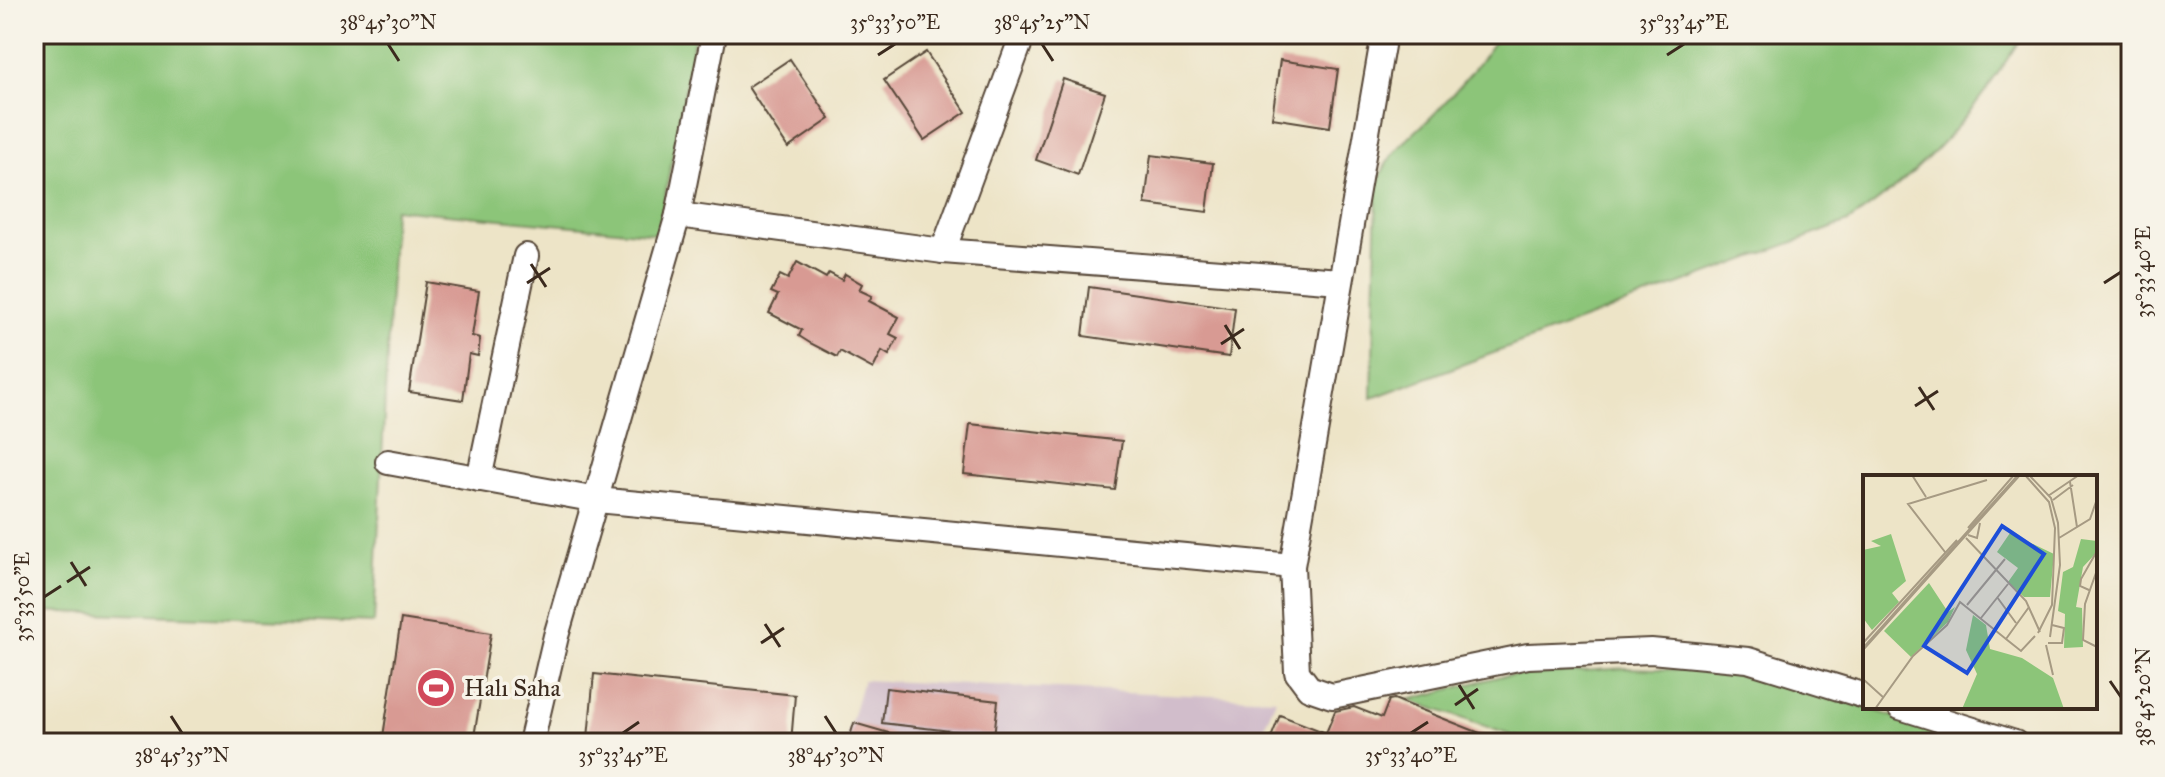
<svg xmlns="http://www.w3.org/2000/svg" width="2165" height="777" viewBox="0 0 2165 777" font-family="'IM FELL Great Primer',serif">
	<style>
		.industrial { fill: #d1bdcb }
		.green { fill: #8cc579; stroke: #64784c; stroke-width: 2 }
		.building { fill: #d89a93 }
		.lines { fill: none; stroke-linecap: round; stroke-linejoin: round }
		.minor-casing { stroke: #564637; stroke-width: 28 }
		.minor { stroke: #fff; stroke-width: 24 }
		.ticks { fill: none; stroke: #3b2a1e; stroke-width: 3 }
		.labels { text-anchor: middle; stroke-width: 7; stroke-linejoin: round; paint-order: stroke }
		.poi-label { font-size: 24px; fill: #3b2a1e; stroke: #f7f3e8; text-anchor: start }
		.inset-road { fill: none; stroke: #a69a83; stroke-width: 2 }
		.view { fill: #1d4ed8; fill-opacity: 0.15; stroke: #1d4ed8; stroke-width: 4 }
		.inset-edge { fill: none; stroke: #3b2a1e; stroke-width: 4 }
		.neatline { fill: none; stroke: #3b2a1e; stroke-width: 3 }
		.ticks-label { font-size: 20px; text-anchor: middle; fill: #3b2a1e }
	</style>
	<rect width="100%" height="100%" fill="#f7f3e8"/>
	<filter id="ink" filterUnits="userSpaceOnUse"><feTurbulence type="fractalNoise" baseFrequency=".0125" numOctaves="2"/><feDisplacementMap in="SourceGraphic" scale="16" xChannelSelector="R" yChannelSelector="G"/><feConvolveMatrix kernelMatrix="1 2 1 2 8 2 1 2 1" color-interpolation-filters="sRGB"/></filter>
	<filter id="wash" filterUnits="userSpaceOnUse"><feTurbulence type="fractalNoise" baseFrequency=".006" numOctaves="4" result="noise"/><feDisplacementMap in="SourceGraphic" scale="32" xChannelSelector="R" yChannelSelector="G"/><feGaussianBlur stdDeviation="1.8" result="paint"/><feColorMatrix in="noise" values="0 0 0 0 0 0 0 0 0 0 0 0 0 0 0 0 0 1.4 0 .05"/><feComposite in="paint" operator="in"/></filter>
	<g filter="url(#wash)">
		<rect width="100%" height="100%" fill="#ede4c7"/>
		<!-- industrial -->
		<path class="industrial" d="M863 680 1276 699 1257 743H845Z"/>
		<!-- green -->
		<g class="green">
			<path d="M34 34H695L658 234 394 209 374 623 34 611Z"/>
			<path d="M1499 34H2023C1977 111 1923 173 1848 222L1372 398 1377 190C1382 154 1413 137 1436 112 1458 88 1482 62 1499 34Z"/>
			<path d="M1627 668 1718 671 1808 688 1973 743H1533L1409 700 1501 676Z"/>
		</g>
		<g id="blocks">
			<!-- building -->
			<g class="building">
				<path d="M926 52 966 112 924 140 884 80Z"/>
				<path d="M790 59 830 119 788 148 748 87Z"/>
				<path d="M1280 60 1338 69 1330 127 1272 118Z"/>
				<path d="M1063 79 1105 93 1078 175 1036 160Z"/>
				<path d="M1151 155 1213 163 1207 212 1145 204Z"/>
				<path d="M797 262 826 278 829 273 842 280 845 274 862 284 859 290 872 296 869 301 899 317 890 334 898 338 889 355 882 351 873 369 840 351 837 357 810 343 799 336 802 330 769 313 778 295 771 292 780 275 788 279Z"/>
				<path d="M426 282 479 291 472 336 480 338 478 356 469 354 463 400 409 392Z"/>
				<path d="M1089 287 1235 308 1229 357 1083 336Z"/>
				<path d="M970 424 1122 441 1115 490 964 474Z"/>
				<path d="M401 619 491 633 473 743H382Z"/>
				<path d="M594 674 795 695 791 743H632L588 738Z"/>
				<path d="M886 688 998 701 994 736 882 723Z"/>
				<path d="M1394 699 1505 743H1269L1280 715 1326 733 1335 711 1354 707 1382 718 1389 700Z"/>
				<path d="M854 723 906 738 905 743H848Z"/>
			</g>
		</g>
	</g>
	<g filter="url(#ink)">
		<use href="#blocks" fill-opacity="0" stroke="#564637" stroke-width="2"/>
		<g class="lines">
			<defs>
				<g id="minor">
					<path d="M1384 34 1292 566 1297 672 1309 688 1332 696 1528 656 1651 651 1748 660 1865 696"/>
					<path d="M678 215 943 251 1340 281"/>
					<path d="M943 251 1023 34"/>
					<path d="M388 462 597 500 1292 566"/>
					<path d="M479 479 526 256"/>
					<path d="M1900 707 2015 743"/>
					<path d="M531 743 556 636 678 215 714 34"/>
				</g>
			</defs>
			<!-- minor casing -->
			<use href="#minor" class="minor-casing"/>
			<!-- minor -->
			<use href="#minor" class="minor"/>
		</g>
	</g>
	<!-- ticks -->
	<path class="ticks" d="M388 44 399 61M1042 44 1053 61M878 55 895 44M1667 55 1684 44M531 264 546 287M527 283 550 268M2104 283 2121 272M1225 325 1240 349M1221 344 1244 329M1919 387 1934 410M1915 406 1938 391M71 562 86 586M67 582 90 567M44 597 61 586M765 624 780 647M761 643 784 628M2110 681 2121 697M1459 685 1474 709M1455 705 1478 689M171 716 182 733M825 716 836 733M623 733 639 722M1411 733 1428 722"/>
	<!-- icons -->
	<defs>
		<symbol id="stadium-disc" viewBox="-11 -11 22 22"><circle r="9.5" fill="#d1495b" stroke="#f7f3e8"/><path d="M0-5a6.5 5 0 1 0 0 10a6.5 5 0 1 0 0-10ZM-3.5-1.8h7v3.6h-7Z" fill="#fff"/></symbol>
	</defs>
	<g fill-rule="evenodd">
		<use href="#stadium-disc" x="414" y="666" width="44" height="44"/>
	</g>
	<g class="labels">
		<!-- poi labels -->
		<g class="poi-label">
			<text x="464" y="696">Halı Saha</text>
		</g>
	</g>
	<!-- overview -->
	<g transform="translate(1863 475)">
		<rect width="234" height="234" fill="#ede4c7"/>
		<path d="M147 58 191 79 187 122H161L145 107 155 93 134 77ZM28 59 43 106 29 118 36 127 9 155 0 143V75L18 71 8 66ZM218 64 234 66V77L220 92 213 132 219 133 220 172 201 173 202 139 195 136 200 97 210 92ZM66 108 85 137 92 132 85 147 48 182 21 156ZM110 140 123 150 127 174 159 183 190 203 201 234H99L114 199 103 175Z" fill="#8cc579"/>
		<path class="inset-road" d="M49 0 63 22M162 0 186 27 192 53 189 130 175 158M166 0 188 23 195 48 197 90 187 162M207 7 214 52M185 21 216 0M190 25 210 10M105 53 151 0M105 60 114 63 117 48M103 63 163 126 177 157M196 63 227 44 234 24M82 77 45 29 124 5M234 95 222 129 220 165 234 172M226 115 217 111 218 104 234 76M134 122 153 148M104 130 142 84M166 132 143 164 158 176 172 161M118 143 145 109M0 168 94 65M185 168H199L201 153 189 150M183 170 190 200M0 173 155 0M0 175 157 0M0 204 21 223M12 234 50 181 84 150 97 127 143 164"/>
		<path class="view" d="M139 51 181 79 104 198 61 171Z"/>
		<rect width="234" height="234" class="inset-edge"/>
	</g>
	<!-- margin -->
	<rect width="2165" height="777" fill="none" stroke="#f7f3e8" stroke-width="88"/>
	<rect x="44" y="44" width="2077" height="689" class="neatline"/>
	<g class="ticks-label">
		<text x="388" y="29">38°45'30"N</text>
		<text x="895" y="29">35°33'50"E</text>
		<text x="1042" y="29">38°45'25"N</text>
		<text x="1684" y="29">35°33'45"E</text>
		<text transform="translate(2143 272) rotate(-90)" y="7">35°33'40"E</text>
		<text transform="translate(22 597) rotate(-90)" y="7">35°33'50"E</text>
		<text transform="translate(2143 697) rotate(-90)" y="7">38°45'20"N</text>
		<text x="182" y="762">38°45'35"N</text>
		<text x="623" y="762">35°33'45"E</text>
		<text x="836" y="762">38°45'30"N</text>
		<text x="1411" y="762">35°33'40"E</text>
	</g>
</svg>
